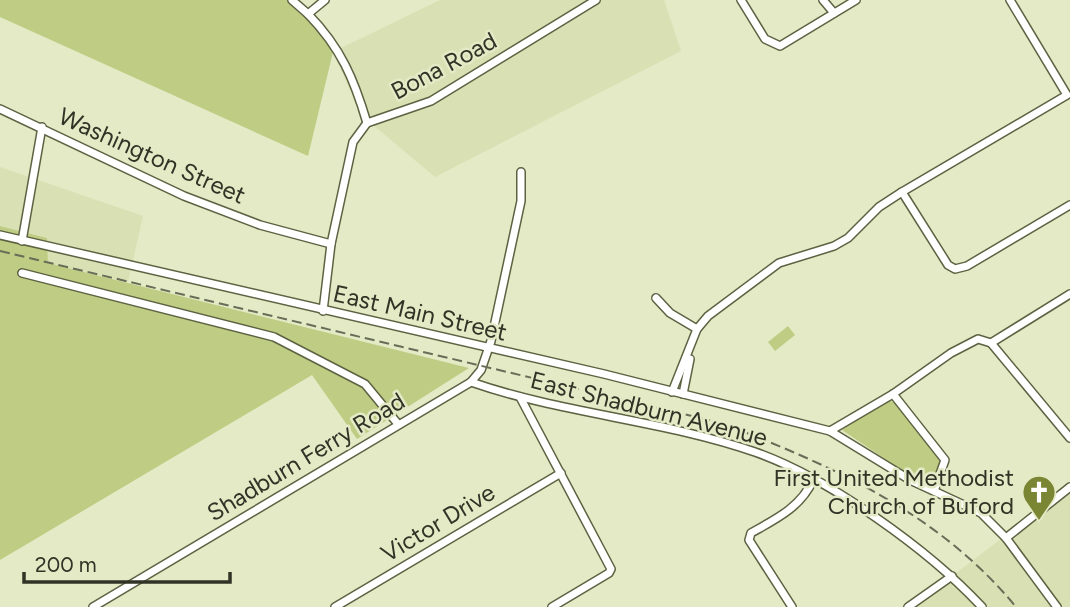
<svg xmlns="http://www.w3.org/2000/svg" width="1070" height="607" viewBox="0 0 1070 607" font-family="Figtree,sans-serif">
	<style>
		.built { fill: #d8e0b4 }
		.green { fill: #bfcc83 }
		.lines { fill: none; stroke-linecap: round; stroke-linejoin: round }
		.minor-casing { stroke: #5d6242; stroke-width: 10 }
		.minor { stroke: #fff; stroke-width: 7 }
		.rail { stroke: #686d57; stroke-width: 2; stroke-dasharray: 10 5; stroke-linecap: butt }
		.labels { text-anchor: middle; stroke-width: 5; stroke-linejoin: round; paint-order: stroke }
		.street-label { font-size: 24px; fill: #303325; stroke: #e3eac5 }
		.poi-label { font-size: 24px; fill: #303325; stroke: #e3eac5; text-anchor: end }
	</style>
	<rect width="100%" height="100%" fill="#e3eac5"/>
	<!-- built -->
	<g class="built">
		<path d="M440 0H664L681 51 435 177 361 115 333 52Z"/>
		<path d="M0 167 143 216 128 282 48 263 47 238 0 226Z"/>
		<path d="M1070 486V607H912Z"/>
	</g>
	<!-- green -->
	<g class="green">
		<path d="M0 0H294L333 52 308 156 0 17Z"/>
		<path d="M0 226 47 238 48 263 469 368 357 439 312 375 0 560Z"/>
		<path d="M788 326 795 335 775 351 768 342Z"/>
		<path d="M887 400 897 403 942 462 936 481 931 484 903 471 842 430Z"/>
	</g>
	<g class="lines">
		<defs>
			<g id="minor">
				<path d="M292 0 308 14"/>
				<path d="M325 0 308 14C341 48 354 79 367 123"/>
				<path d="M741 0 765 39 780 46 856 0"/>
				<path d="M823 0 834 13"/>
				<path d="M0 109 184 196 260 225 331 244"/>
				<path d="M902 192 948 265 955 269 967 266 1070 205"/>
				<path d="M0 235 604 374 830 431 910 480 981 513 1006 538 1057 607"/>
				<path d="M22 241 42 127"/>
				<path d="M22 273 274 337 365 384 398 424"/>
				<path d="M656 298 670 313 697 329"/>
				<path d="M323 311 331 244 353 142 367 123 431 101 596 0"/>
				<path d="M991 343 1070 294"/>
				<path d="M471 382C563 414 663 420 755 452 829 478 929 550 982 607"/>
				<path d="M672 392 697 329 708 316 779 263 834 246 848 238 879 207 902 192 1067 95 1010 0"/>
				<path d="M683 394 690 359"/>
				<path d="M893 394 945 460 934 491"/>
				<path d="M520 397 611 569 609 573 552 607"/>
				<path d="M830 431 893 394 951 353 978 339 991 343 1070 438"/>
				<path d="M1006 538 1070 487"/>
				<path d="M93 607 471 382 481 370 491 341 521 201V172"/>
				<path d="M335 607 561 473"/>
				<path d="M792 607 749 540 751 533C776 519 801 507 813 480"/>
				<path d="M908 607 952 576"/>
			</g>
		</defs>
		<!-- minor casing -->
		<use href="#minor" class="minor-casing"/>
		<!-- minor -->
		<use href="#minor" class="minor"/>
		<!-- rail -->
		<path class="rail" d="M0 251 721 423C831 465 939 513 1016 607"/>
	</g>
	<!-- icons -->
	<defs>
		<symbol id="church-pin" viewBox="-11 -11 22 30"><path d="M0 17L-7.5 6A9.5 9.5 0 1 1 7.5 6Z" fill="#7a8633" stroke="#e3eac5"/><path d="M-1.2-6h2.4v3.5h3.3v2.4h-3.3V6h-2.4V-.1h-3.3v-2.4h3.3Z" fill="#fff"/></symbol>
	</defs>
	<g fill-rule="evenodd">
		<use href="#church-pin" x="1020" y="473" width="38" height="52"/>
	</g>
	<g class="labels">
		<!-- street labels -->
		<g class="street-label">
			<text transform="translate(444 66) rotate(-28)" y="8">Bona Road</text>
			<text transform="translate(152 156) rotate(24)" y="8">Washington Street</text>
			<text transform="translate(420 313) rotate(13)" y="8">East Main Street</text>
			<text transform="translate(649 409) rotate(14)" y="8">East Shadburn Avenue</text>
			<text transform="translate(306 457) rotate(-31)" y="8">Shadburn Ferry Road</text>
			<text transform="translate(438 523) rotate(-31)" y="8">Victor Drive</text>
		</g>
		<!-- poi labels -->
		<g class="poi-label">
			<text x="1014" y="486">First United Methodist<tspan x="1014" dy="28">Church of Buford</tspan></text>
		</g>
	</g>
	<!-- scale -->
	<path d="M24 572v10h206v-10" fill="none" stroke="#303325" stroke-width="3.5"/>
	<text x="35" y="572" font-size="21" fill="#303325" stroke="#e3eac5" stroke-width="5" paint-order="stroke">200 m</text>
</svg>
